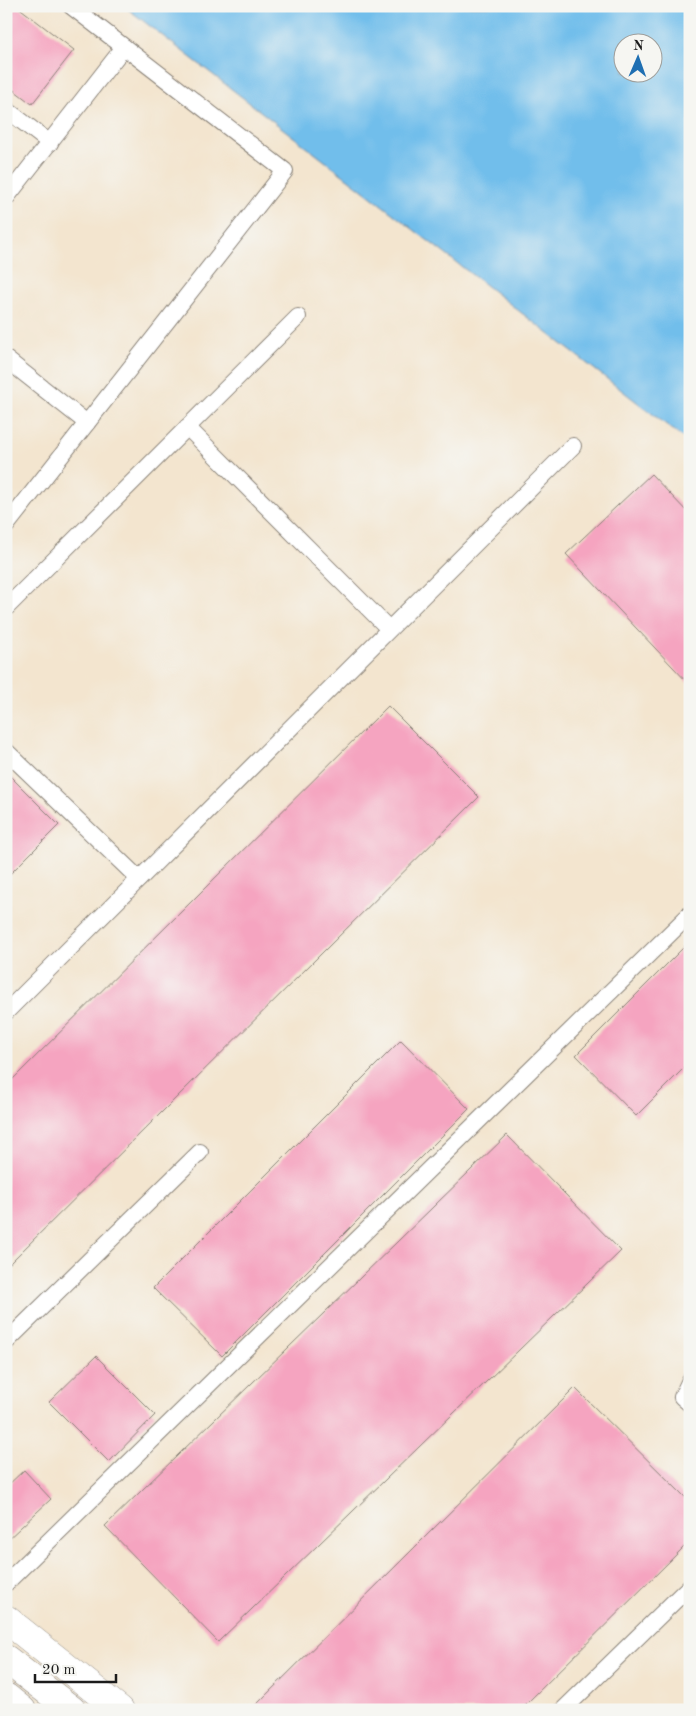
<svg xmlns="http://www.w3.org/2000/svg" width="696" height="1716" viewBox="0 0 696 1716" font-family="'Old Standard TT',serif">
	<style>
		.water { fill: #71beeb; stroke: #466d84; fill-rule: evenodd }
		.building { fill: #f5a4c0 }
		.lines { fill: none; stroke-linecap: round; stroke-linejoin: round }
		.service-casing { stroke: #888076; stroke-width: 18 }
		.trunk-casing { stroke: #888076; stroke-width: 29 }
		.motorway-casing { stroke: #888076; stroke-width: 29 }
		.service { stroke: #fff; stroke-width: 16 }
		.trunk { stroke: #fff; stroke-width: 28 }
		.motorway { stroke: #fff; stroke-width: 28 }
	</style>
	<rect width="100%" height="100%" fill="#f6f6f2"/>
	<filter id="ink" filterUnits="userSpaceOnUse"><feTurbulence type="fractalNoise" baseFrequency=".02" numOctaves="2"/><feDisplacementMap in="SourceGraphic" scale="10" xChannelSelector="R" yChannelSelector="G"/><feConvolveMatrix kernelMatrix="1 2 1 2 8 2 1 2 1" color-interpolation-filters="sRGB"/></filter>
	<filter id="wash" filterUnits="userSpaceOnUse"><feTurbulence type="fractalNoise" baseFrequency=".0096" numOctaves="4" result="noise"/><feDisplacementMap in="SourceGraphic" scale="20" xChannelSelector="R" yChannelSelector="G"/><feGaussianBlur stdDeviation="1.12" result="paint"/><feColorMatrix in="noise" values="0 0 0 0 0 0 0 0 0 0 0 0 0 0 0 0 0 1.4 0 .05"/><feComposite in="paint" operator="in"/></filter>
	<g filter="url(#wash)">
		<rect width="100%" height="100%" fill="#f3e5cf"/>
		<!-- water -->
		<path class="water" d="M124 6H690V443ZM624 42H654V72H624Z"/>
		<g id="blocks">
			<!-- building -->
			<g class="building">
				<path d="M6 6H17L74 50 32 104 6 84Z"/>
				<path d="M651 474 690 515V685L566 554Z"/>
				<path d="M388 706 479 797 6 1267V1086Z"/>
				<path d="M6 772 59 825 6 878Z"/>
				<path d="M690 941V1062L636 1116 576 1055Z"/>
				<path d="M401 1040 469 1109 222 1356 153 1288Z"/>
				<path d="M507 1135 621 1251 218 1642 105 1526Z"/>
				<path d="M96 1356 155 1415 109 1462 49 1402Z"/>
				<path d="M575 1388 690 1502V1541L520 1710H251Z"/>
				<path d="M24 1470 51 1499 6 1541V1487Z"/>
			</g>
		</g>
	</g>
	<g filter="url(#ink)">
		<use href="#blocks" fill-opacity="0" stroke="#888076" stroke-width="1"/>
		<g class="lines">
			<defs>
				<g id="service">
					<path d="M6 109 50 143"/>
					<path d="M6 198 124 47"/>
					<path d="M6 359 87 423"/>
					<path d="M187 427 383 623"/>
					<path d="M6 526 285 171 71 6"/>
					<path d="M6 608 298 317"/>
					<path d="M6 751 139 879"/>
					<path d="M6 1012 573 446"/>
					<path d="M6 1342 200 1152"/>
					<path d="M690 1380 682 1397 690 1404"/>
					<path d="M6 1583 690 914"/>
					<path d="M563 1710 690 1586"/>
				</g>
				<path id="trunk" d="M6 1619 120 1710"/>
				<g id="motorway">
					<path d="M6 1659 72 1710"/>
					<path d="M6 1697 22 1710"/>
				</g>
			</defs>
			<!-- service casing -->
			<use href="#service" class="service-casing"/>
			<!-- trunk casing -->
			<use href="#trunk" class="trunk-casing"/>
			<!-- motorway casing -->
			<use href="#motorway" class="motorway-casing"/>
			<!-- service -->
			<use href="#service" class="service"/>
			<!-- trunk -->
			<use href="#trunk" class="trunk"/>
			<!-- motorway -->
			<use href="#motorway" class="motorway"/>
		</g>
	</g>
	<!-- margin -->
	<rect width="696" height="1716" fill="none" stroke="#f6f6f2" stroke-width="25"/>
	<!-- north arrow -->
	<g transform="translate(638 58) rotate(2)"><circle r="24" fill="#f6f6f2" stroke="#9f9f9c"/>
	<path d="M0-4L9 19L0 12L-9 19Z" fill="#1f6fb2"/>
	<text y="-8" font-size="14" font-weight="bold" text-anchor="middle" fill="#1c1c1c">N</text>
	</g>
	<!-- scale -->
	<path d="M35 1674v8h81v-8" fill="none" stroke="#1c1c1c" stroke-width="2.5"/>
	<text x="42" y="1674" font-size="15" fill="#1c1c1c" stroke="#f6f6f2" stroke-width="4" paint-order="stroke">20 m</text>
</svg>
